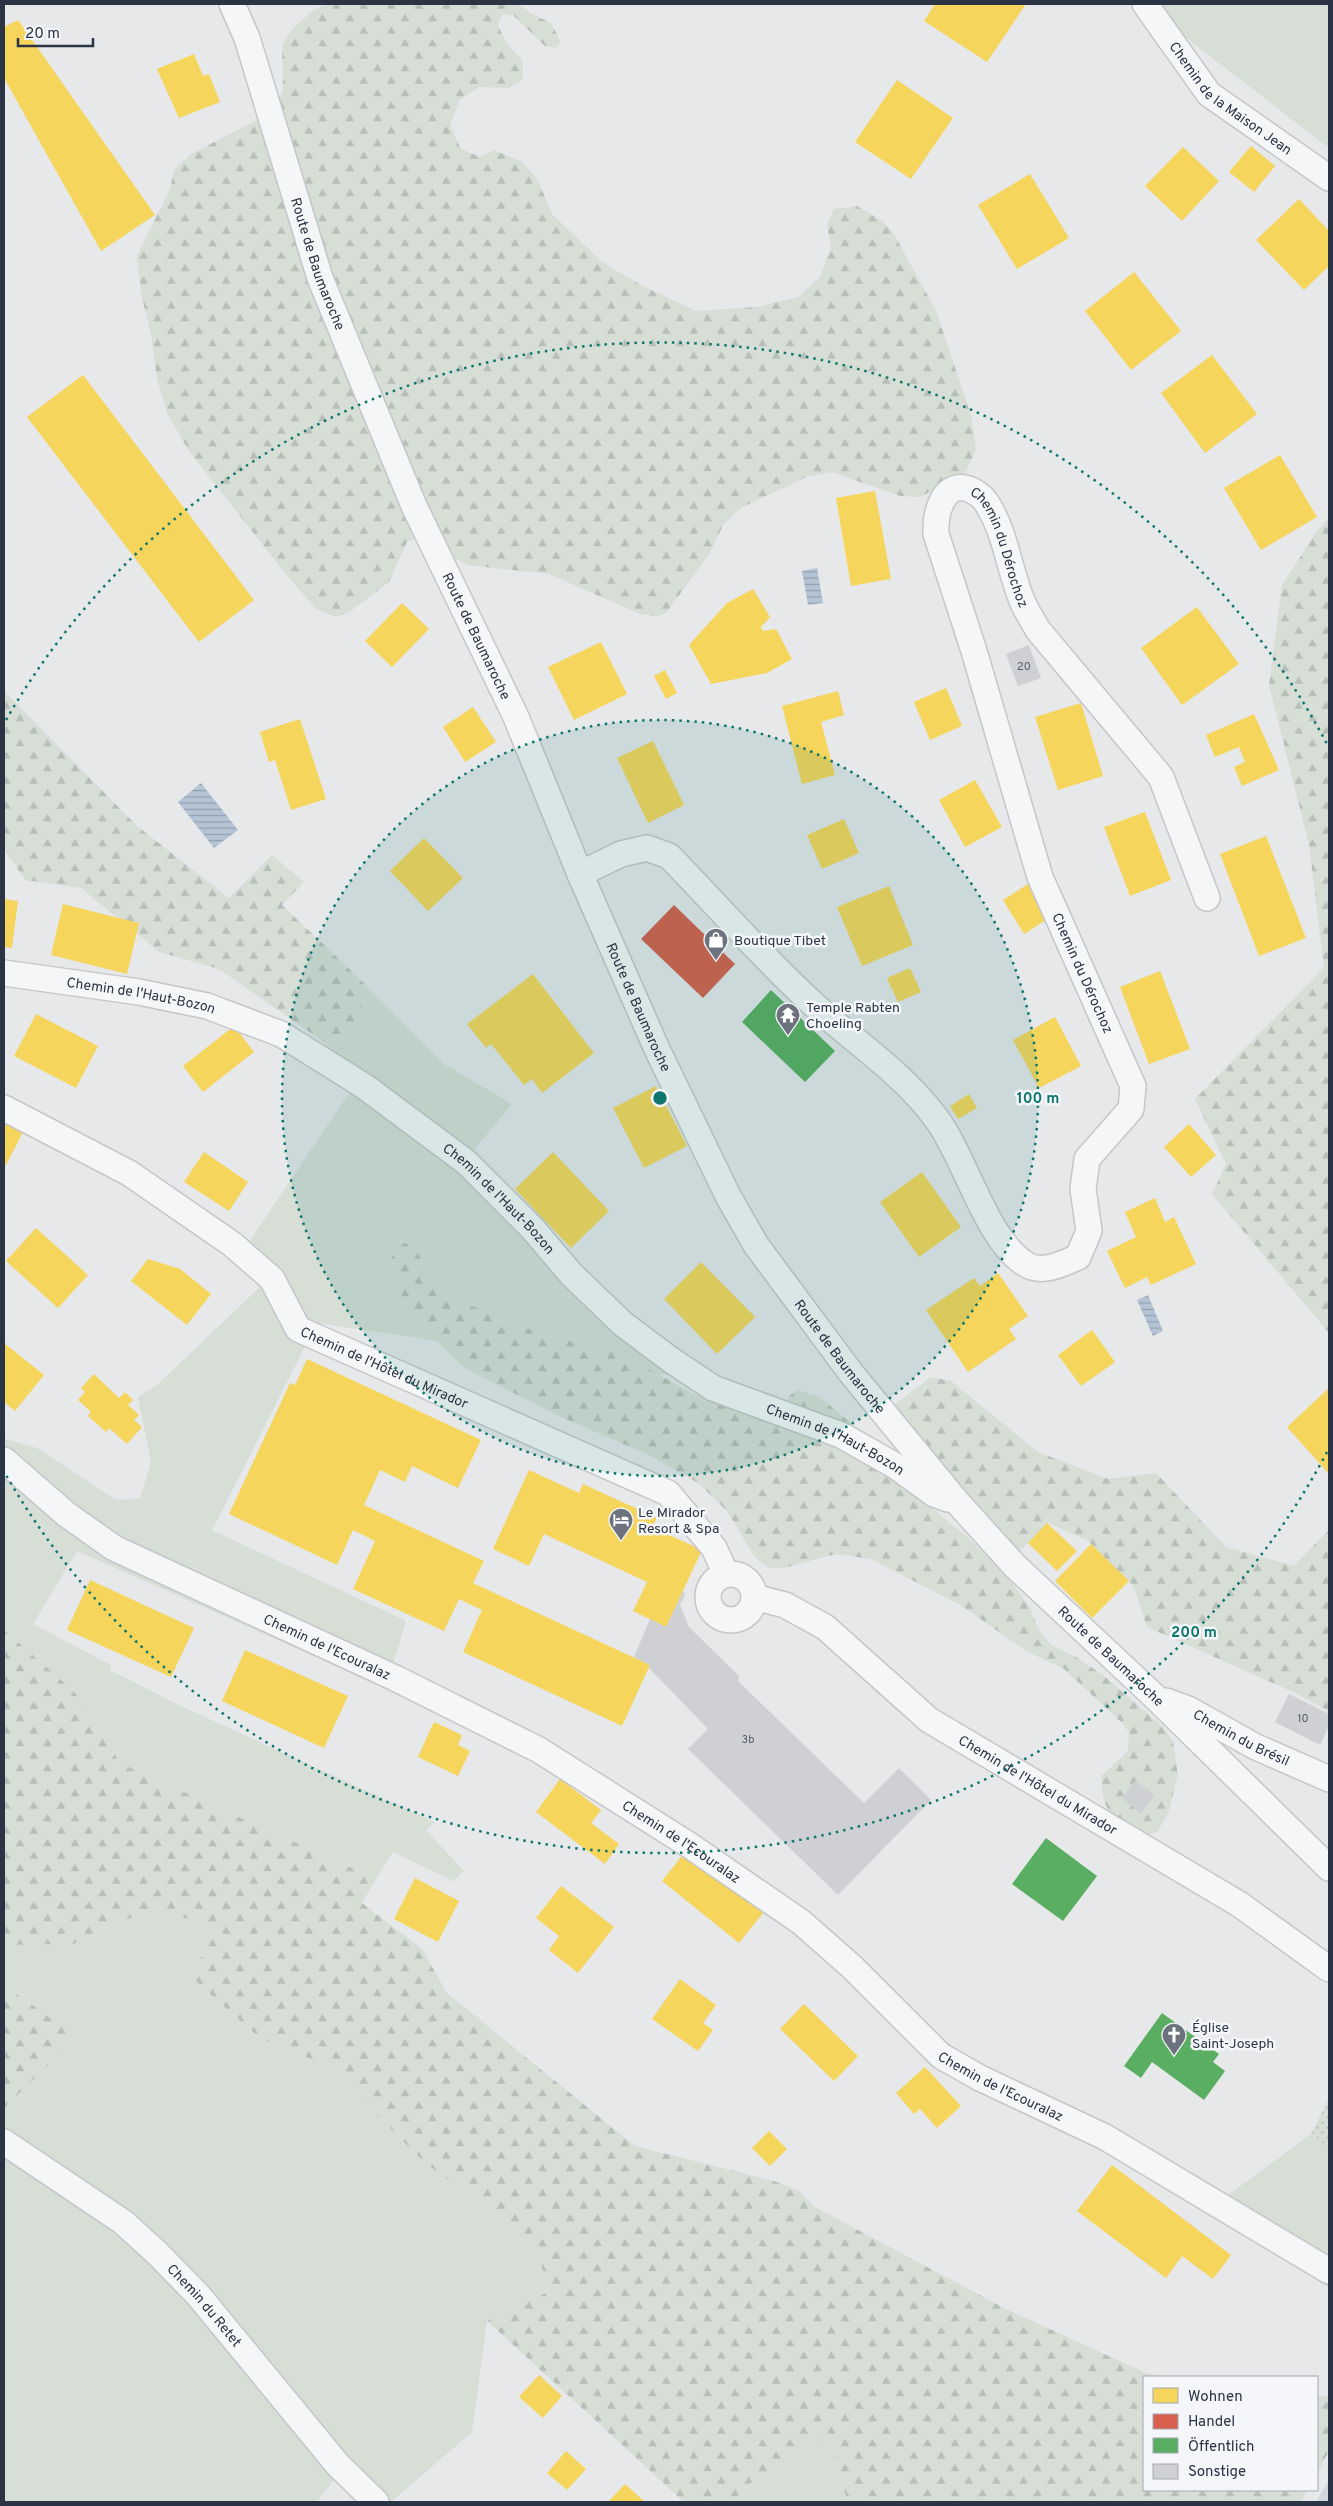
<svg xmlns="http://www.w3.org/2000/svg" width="1333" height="2506" viewBox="0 0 1333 2506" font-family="Overpass,sans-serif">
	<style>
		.built { fill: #d4d7dd }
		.grass { fill: #d6ded6 }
		.forest { fill: url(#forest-firs) }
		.park { fill: url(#park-dots) }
		.water { fill: url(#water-rules) }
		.homes { fill: #f6d55c }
		.shops { fill: #d6604d }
		.public { fill: #5aae61 }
		.building { fill: #ced0d3 }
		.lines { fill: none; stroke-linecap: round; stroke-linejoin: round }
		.minor-casing { stroke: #c4c6c8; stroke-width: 28 }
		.minor { stroke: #f5f6f7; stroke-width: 25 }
		.ring { fill: none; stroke: #0f766e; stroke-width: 2.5; stroke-dasharray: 2.5 5 }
		.labels { text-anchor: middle; stroke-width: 5; stroke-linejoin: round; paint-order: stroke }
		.number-label { font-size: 11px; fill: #545c69 }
		.street-label { font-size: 14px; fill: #2b3445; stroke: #f4f6f9 }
		.poi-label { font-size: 14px; fill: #2b3445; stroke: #f4f6f9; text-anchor: start }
		.centre { fill: #0f766e; stroke: #f4f6f9; stroke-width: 2.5 }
		.ring-label { font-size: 15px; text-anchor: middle; font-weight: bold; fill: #0f766e; stroke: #f4f6f9; stroke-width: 5; stroke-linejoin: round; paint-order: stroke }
	</style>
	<defs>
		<pattern id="forest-firs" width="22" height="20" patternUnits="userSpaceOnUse" patternTransform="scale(1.25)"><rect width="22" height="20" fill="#d6ded6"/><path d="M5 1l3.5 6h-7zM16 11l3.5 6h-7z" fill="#b8bfb9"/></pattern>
		<pattern id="park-dots" width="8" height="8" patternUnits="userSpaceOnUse" patternTransform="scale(1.25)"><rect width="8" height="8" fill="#d6ded6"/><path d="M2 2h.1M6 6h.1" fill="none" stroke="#b8bfb9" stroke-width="1.8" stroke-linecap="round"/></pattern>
		<pattern id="water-rules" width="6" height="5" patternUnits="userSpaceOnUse" patternTransform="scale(1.25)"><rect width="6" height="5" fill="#b4c4d5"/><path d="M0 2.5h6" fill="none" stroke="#93a0af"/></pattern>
	</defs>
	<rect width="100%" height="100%" fill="#e6e8ea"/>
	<!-- built -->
	<path class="built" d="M1329 2480V2502H1316Z"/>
	<!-- grass -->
	<g class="grass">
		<path d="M1142 4H1329V148Z"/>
		<path d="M365 984 444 1064 512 1104 469 1156 629 1318 714 1382 317 1323 212 1530 406 1621 386 1688 77 1551 33 1624 111 1665 110 1670 183 1707 435 1822 426 1830 464 1871 453 1881 393 1852 376 1879 120 1763 74 1691 4 1630V1439L37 1448 116 1500 140 1498 151 1462 138 1397 157 1385 263 1284 251 1239 351 1090 324 1042 357 1034Z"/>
		<path d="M150 1909 219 1927 190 1976 260 2038 328 2066 424 2162 538 2246 548 2292 487 2321 472 2432 391 2502H379L336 2477 317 2502H4V1945L73 1944Z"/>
		<path d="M1311 2134 1329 2148V2288L1209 2209Z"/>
		<path d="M827 2433 848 2502H735L743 2488Z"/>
	</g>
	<!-- forest -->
	<g class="forest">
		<path d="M326 4H518L532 14 551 23 561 42 556 48 545 46 513 15H502L498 26 507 44 522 60 523 80 509 88 479 87 459 101 450 126 461 149 480 157 494 150 522 162 537 179 553 215 602 262 641 285 696 311 757 307 798 297 820 277 831 248 827 225 834 209 857 206 882 221 894 234 936 311 971 415 976 449 965 474 920 497 900 496 832 472 809 476 741 508 723 525 710 553 666 613 657 616 640 614 549 574 468 565 416 538 407 542 389 582 347 614 335 617 316 609 284 572 189 451 168 415 157 379 151 334 141 294 137 256 170 189 174 170 191 154 259 119 277 104 283 91 282 45 294 27 314 10Z"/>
		<path d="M1329 518V1333L1212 1194 1226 1164 1195 1099 1324 968 1309 844 1269 685 1282 585 1317 531Z"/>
		<path d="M4 691 137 826 229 898 272 855 304 882 282 905 365 984 357 1034 324 1042 219 969 159 952 81 888 25 880 4 849Z"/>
		<path d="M405 1243 416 1250 433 1280 455 1299 537 1332 628 1357 697 1396 765 1422 774 1421 789 1396 797 1390 819 1397 885 1450 932 1508 973 1542 1014 1585 1030 1608 1038 1628 1051 1645 1076 1657 1103 1675 1163 1727 1173 1741 1178 1775 1168 1814 1157 1832 1145 1836C1112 1819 1103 1815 1101 1776L1128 1751 1129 1732 1121 1722 1064 1669 1028 1652 960 1605 871 1559 836 1554 784 1568H768L754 1556 727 1511 698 1483 647 1454 561 1417 465 1368 409 1314 396 1282 392 1258 395 1249Z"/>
		<path d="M931 1377 951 1381 1038 1452 1108 1479 1156 1473 1226 1547 1294 1566 1329 1530V1711L1293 1692 1147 1627 1134 1587 1088 1541 1049 1523 1016 1554 894 1405Z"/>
		<path d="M4 1630 74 1691 120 1763 376 1879 362 1903 422 1949 447 1993 635 2146 774 2181 798 2190 813 2206 1004 2308 1146 2373 1165 2377H1144V2490H1308L1301 2502H848L827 2434 743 2488 735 2502H684L487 2321 548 2292 537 2246 424 2162 328 2066 260 2038 190 1976 219 1927 150 1909 73 1944 4 1945Z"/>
		<path d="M4 1985 77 2037 4 2108Z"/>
		<path d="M1317 2396H1329V2451L1317 2474Z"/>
	</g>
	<!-- park -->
	<path class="park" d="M1329 2098V2148L1311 2134Z"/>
	<!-- water -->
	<g class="water">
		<path d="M817 568 823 603 808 605 802 571Z"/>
		<path d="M201 783 238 830 214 848 178 802Z"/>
		<path d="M1148 1295 1163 1331 1153 1336 1137 1300Z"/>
	</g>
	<!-- homes -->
	<g class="homes">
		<path d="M935 4H1026L987 62 924 21Z"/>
		<path d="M18 20 155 215 101 251 4 78V27Z"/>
		<path d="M194 54 203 76 209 74 220 102 179 118 157 69Z"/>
		<path d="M897 80 953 118 911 179 855 142Z"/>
		<path d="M1251 146 1275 166 1254 192 1229 172Z"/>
		<path d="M1183 147 1219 181 1182 221 1145 186Z"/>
		<path d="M1030 174 1069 238 1017 269 978 205Z"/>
		<path d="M1299 199 1329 231V266L1304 290 1256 240Z"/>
		<path d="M1134 272 1181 331 1131 370 1085 311Z"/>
		<path d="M1212 355 1257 414 1205 453 1161 393Z"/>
		<path d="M83 375 254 600 199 642 27 417Z"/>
		<path d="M1280 455 1317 517 1261 550 1224 488Z"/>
		<path d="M875 491 891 579 851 586 836 498Z"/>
		<path d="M753 589 770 617 761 627 763 631 776 629 792 659 767 673 711 684 689 645 727 603Z"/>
		<path d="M402 603 429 629 392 667 365 641Z"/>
		<path d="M1197 607 1239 664 1182 705 1141 648Z"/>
		<path d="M601 642 627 694 574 720 548 667Z"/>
		<path d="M665 670 677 693 666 699 654 676Z"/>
		<path d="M946 688 962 726 930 740 914 702Z"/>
		<path d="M838 691 844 715 821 722 835 775 802 784 782 706Z"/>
		<path d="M1081 703 1103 776 1058 790 1035 717Z"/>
		<path d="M473 707 496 742 465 762 443 727Z"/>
		<path d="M1254 714 1279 770 1242 786 1234 767 1245 762 1239 747 1215 757 1206 735Z"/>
		<path d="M300 719 326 799 291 810 275 760 269 762 260 732Z"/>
		<path d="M653 741 684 805 648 823 617 758Z"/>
		<path d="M975 780 1002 827 965 847 939 800Z"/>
		<path d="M1145 812 1171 880 1130 896 1104 827Z"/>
		<path d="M844 819 859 853 822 869 807 835Z"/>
		<path d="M1266 836 1306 938 1259 956 1220 854Z"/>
		<path d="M424 838 463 878 428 911 390 871Z"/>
		<path d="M1028 884 1049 918 1024 934 1003 900Z"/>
		<path d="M889 886 913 945 862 966 837 907Z"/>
		<path d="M4 899 18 901 12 948 4 947Z"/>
		<path d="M63 904 139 923 127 974 51 955Z"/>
		<path d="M910 968 921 992 898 1002 887 978Z"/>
		<path d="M1160 971 1190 1049 1149 1064 1120 987Z"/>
		<path d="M533 974 594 1053 542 1093 532 1079 524 1085 491 1044 486 1048 467 1024Z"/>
		<path d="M36 1014 98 1046 76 1088 14 1056Z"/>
		<path d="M1055 1017 1081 1066 1039 1088 1013 1040Z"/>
		<path d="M234 1026 254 1052 203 1092 183 1066Z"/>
		<path d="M656 1086 687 1146 644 1168 613 1108Z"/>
		<path d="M969 1094 977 1108 958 1119 950 1106Z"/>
		<path d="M4 1122 23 1132 6 1165 4 1164Z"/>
		<path d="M1189 1124 1216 1155 1191 1177 1164 1147Z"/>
		<path d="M204 1152 248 1182 229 1211 184 1182Z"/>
		<path d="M553 1152 609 1211 571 1248 515 1189Z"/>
		<path d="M922 1172 961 1227 919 1257 880 1202Z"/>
		<path d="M1155 1198 1165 1222 1174 1217 1196 1264 1151 1285 1147 1277 1125 1288 1107 1251 1136 1237 1125 1212Z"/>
		<path d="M36 1228 88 1275 58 1308 6 1261Z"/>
		<path d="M148 1259 180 1269 211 1294 187 1325 131 1281Z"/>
		<path d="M701 1262 755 1317 717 1354 664 1299Z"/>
		<path d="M998 1273 1028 1316 1009 1329 1016 1339 968 1372 926 1310 974 1278 980 1286Z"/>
		<path d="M1092 1330 1115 1362 1081 1386 1058 1355Z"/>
		<path d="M4 1343 44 1375 15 1411 4 1402Z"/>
		<path d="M307 1359 481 1440 458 1488 412 1466 405 1482 380 1470 364 1505 484 1561 473 1583 650 1665 622 1726 463 1652 482 1610 459 1599 444 1631 353 1589 375 1541 353 1530 337 1565 229 1514 290 1383 295 1385Z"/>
		<path d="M94 1374 119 1398 125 1392 133 1400 128 1405 139 1415 134 1420 142 1427 127 1444 109 1428 106 1432 88 1416 91 1412 78 1400 85 1392 81 1388Z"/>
		<path d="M1329 1388V1474L1287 1427Z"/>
		<path d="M529 1470 579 1493 583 1484 657 1518 652 1527 702 1550 666 1627 633 1611 647 1582 544 1534 529 1566 493 1549Z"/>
		<path d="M1047 1523 1077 1551 1057 1571 1028 1543Z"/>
		<path d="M1091 1544 1129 1581 1092 1618 1055 1581Z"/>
		<path d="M90 1580 194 1628 171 1677 67 1630Z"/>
		<path d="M245 1650 348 1696 324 1748 222 1701Z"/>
		<path d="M434 1722 462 1735 458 1745 470 1751 458 1776 418 1757Z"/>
		<path d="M560 1779 601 1810 591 1823 619 1844 605 1864 536 1812Z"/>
		<path d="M685 1852 763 1913 739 1943 662 1881Z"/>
		<path d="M415 1878 459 1901 438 1942 394 1919Z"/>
		<path d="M561 1886 614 1927 578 1973 549 1950 559 1936 536 1918Z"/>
		<path d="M680 1979 716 2005 703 2023 713 2030 698 2051 652 2019Z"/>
		<path d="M804 2004 858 2056 834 2081 780 2029Z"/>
		<path d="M925 2067 961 2106 937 2128 920 2109 914 2114 896 2093Z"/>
		<path d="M769 2131 787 2149 770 2166 752 2148Z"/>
		<path d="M1112 2165 1231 2255 1213 2279 1182 2256 1166 2278 1077 2211Z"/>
		<path d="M539 2375 562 2396 543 2418 519 2397Z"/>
		<path d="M566 2451 586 2469 567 2490 547 2473Z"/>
		<path d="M625 2484 645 2502H608Z"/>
	</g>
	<!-- shops -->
	<path class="shops" d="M674 905 735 964 703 998 641 939Z"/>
	<!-- public -->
	<g class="public">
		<path d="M771 990 835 1051 805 1082 742 1022Z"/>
		<path d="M1046 1838 1097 1876 1063 1921 1012 1884Z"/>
		<path d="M1162 2013 1219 2054 1213 2062 1225 2071 1204 2100 1152 2062 1141 2078 1124 2066Z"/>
	</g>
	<!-- building -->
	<g class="building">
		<path d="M1029 645 1041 678 1018 686 1006 654Z"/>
		<path d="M683 1591 685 1594 680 1605 689 1627 739 1676 738 1681 864 1803 899 1768 931 1800 838 1895 688 1749 708 1729 649 1668 650 1665 634 1657 650 1619 666 1627Z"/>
		<path d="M1289 1694 1329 1714V1726L1320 1745 1275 1722Z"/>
		<path d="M1136 1780 1154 1796 1140 1813 1122 1798Z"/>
	</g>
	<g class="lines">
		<defs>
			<g id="minor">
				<path id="s1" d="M232 4 247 38 320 278 414 506 516 717 580 874 656 1047 728 1196 756 1245 851 1373 957 1502 1015 1566 1154 1696 1329 1868"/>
				<path id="s2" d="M1145 4 1209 94 1329 178"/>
				<path id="s3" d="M580 874 621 854 647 848 669 856C716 904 762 957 812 1003 853 1041 903 1073 936 1118 966 1158 986 1241 1027 1265 1043 1274 1064 1263 1078 1257L1089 1231 1083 1189 1087 1159 1131 1109 1133 1086 1040 877 974 651 936 534C935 514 943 478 971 490 977 493 982 496 986 502 1006 532 1009 571 1023 603 1027 612 1033 621 1038 630L1161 777 1207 898"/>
				<path id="s4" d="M4 973 139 992 207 1006 281 1034 364 1086 466 1162 533 1229 571 1274 623 1324 671 1360 713 1388 841 1435 894 1465 934 1494 948 1499"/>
				<path id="s5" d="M4 1108 129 1173 232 1244 272 1279 298 1329 668 1493 714 1548 726 1574"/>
				<path id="s6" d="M4 1460 66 1514 114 1548 395 1678 539 1750 689 1845 801 1922 852 1967 941 2056 980 2078 1105 2137 1329 2271"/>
				<circle cx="731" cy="1597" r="23"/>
				<path id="s7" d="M754 1597 785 1605 825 1627 929 1720 1239 1904 1329 1969"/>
				<path id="s8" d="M1166 1701 1188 1709 1256 1747 1329 1779"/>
				<path id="s9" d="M4 2142 123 2222 157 2253 198 2295 338 2465 376 2502"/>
			</g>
		</defs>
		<!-- minor casing -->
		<use href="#minor" class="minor-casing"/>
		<!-- minor -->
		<use href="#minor" class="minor"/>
	</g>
	<!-- distance rings -->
	<circle cx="660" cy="1098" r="378" fill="#0f766e" fill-opacity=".12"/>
	<g class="ring">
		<circle cx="660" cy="1098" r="378"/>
		<path d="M1327 1452A755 755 0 0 1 6 1475M6 720A755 755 0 0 1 1327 744"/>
	</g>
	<!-- icons -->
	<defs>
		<symbol id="shop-pin" viewBox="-11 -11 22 30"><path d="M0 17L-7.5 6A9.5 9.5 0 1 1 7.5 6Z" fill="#6c737f" stroke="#f4f6f9"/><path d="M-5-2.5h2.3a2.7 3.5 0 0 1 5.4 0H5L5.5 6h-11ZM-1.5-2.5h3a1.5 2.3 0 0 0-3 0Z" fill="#fff"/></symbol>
		<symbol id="temple-pin" viewBox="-11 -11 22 30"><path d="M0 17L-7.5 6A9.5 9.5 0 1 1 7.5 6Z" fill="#6c737f" stroke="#f4f6f9"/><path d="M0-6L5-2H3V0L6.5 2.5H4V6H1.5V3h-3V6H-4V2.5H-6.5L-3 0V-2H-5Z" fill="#fff"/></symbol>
		<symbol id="hotel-pin" viewBox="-11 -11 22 30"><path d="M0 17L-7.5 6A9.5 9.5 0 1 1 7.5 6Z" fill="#6c737f" stroke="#f4f6f9"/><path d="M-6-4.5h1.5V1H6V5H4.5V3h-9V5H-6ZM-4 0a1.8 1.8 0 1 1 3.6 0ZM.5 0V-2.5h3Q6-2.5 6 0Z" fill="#fff"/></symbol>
		<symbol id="church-pin" viewBox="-11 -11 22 30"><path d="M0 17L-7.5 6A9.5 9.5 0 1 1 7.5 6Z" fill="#6c737f" stroke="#f4f6f9"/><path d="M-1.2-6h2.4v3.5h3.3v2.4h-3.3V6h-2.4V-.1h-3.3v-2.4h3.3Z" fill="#fff"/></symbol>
	</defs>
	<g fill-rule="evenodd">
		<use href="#shop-pin" x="702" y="926" width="28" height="38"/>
		<use href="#temple-pin" x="774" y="1001" width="28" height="38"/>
		<use href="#hotel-pin" x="607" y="1506" width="28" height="38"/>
		<use href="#church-pin" x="1160" y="2021" width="28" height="38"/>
	</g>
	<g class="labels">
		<!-- number labels -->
		<g class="number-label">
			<text x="1024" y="670">20</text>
			<text x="1303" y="1722">10</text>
			<text x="748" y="1743">3b</text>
		</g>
		<!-- street labels -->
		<g class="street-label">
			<text dy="5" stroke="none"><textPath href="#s2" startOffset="129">Chemin de la Maison Jean</textPath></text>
			<text dy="5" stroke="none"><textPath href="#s1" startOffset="274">Route de Baumaroche</textPath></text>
			<text dy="5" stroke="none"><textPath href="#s3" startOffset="1611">Chemin du Dérochoz</textPath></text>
			<text dy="5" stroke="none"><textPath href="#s1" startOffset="679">Route de Baumaroche</textPath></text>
			<text transform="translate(1083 973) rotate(66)" y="5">Chemin du Dérochoz</text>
			<text dy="5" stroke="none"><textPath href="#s4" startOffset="139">Chemin de l'Haut-Bozon</textPath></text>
			<text dy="5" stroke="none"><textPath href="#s1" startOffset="1084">Route de Baumaroche</textPath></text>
			<text dy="5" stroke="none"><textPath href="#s4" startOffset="559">Chemin de l'Haut-Bozon</textPath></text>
			<text dy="5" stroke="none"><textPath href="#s1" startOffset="1489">Route de Baumaroche</textPath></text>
			<text dy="5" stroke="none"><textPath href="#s5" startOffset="470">Chemin de l'Hôtel du Mirador</textPath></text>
			<text dy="5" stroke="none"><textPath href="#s4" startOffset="979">Chemin de l'Haut-Bozon</textPath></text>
			<text dy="5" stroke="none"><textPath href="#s6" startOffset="376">Chemin de l'Ecouralaz</textPath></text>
			<text dy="5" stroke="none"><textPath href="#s1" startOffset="1894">Route de Baumaroche</textPath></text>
			<text dy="5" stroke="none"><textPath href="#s8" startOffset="84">Chemin du Brésil</textPath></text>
			<text dy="5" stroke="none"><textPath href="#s7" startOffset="344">Chemin de l'Hôtel du Mirador</textPath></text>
			<text dy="5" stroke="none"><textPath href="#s6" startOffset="781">Chemin de l'Ecouralaz</textPath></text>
			<text dy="5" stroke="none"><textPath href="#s6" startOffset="1186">Chemin de l'Ecouralaz</textPath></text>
			<text dy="5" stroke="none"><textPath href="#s9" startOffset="260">Chemin du Retet</textPath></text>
		</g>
		<!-- poi labels -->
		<g class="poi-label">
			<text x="734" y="945">Boutique Tibet</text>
			<text x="806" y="1012">Temple Rabten<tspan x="806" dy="16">Choeling</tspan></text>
			<text x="638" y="1517">Le Mirador<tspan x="638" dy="16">Resort &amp; Spa</tspan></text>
			<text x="1192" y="2032">Église<tspan x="1192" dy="16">Saint-Joseph</tspan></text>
		</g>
	</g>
	<circle cx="660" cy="1098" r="8" class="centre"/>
	<g class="ring-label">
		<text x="1038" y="1103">100 m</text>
		<text x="1194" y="1637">200 m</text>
	</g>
	<!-- border -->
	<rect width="1333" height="2506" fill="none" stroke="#2b3445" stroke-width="10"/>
	<!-- legend -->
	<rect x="1143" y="2376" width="175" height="115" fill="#f4f6f9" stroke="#a4a8b1"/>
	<rect x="1153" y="2388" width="25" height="15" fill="#f6d55c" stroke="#a4a8b1"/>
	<text x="1188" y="2401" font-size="15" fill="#2b3445">Wohnen</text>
	<rect x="1153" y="2414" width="25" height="15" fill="#d6604d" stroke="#a4a8b1"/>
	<text x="1188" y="2426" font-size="15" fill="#2b3445">Handel</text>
	<rect x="1153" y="2438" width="25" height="15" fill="#5aae61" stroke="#a4a8b1"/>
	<text x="1188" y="2451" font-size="15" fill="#2b3445">Öffentlich</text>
	<rect x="1153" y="2464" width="25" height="15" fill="#ced0d3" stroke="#a4a8b1"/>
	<text x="1188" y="2476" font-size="15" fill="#2b3445">Sonstige</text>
	<!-- scale -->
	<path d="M18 38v8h75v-8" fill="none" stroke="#2b3445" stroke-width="2.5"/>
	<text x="25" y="38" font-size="15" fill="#2b3445" stroke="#f4f6f9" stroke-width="4" paint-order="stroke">20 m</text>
</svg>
